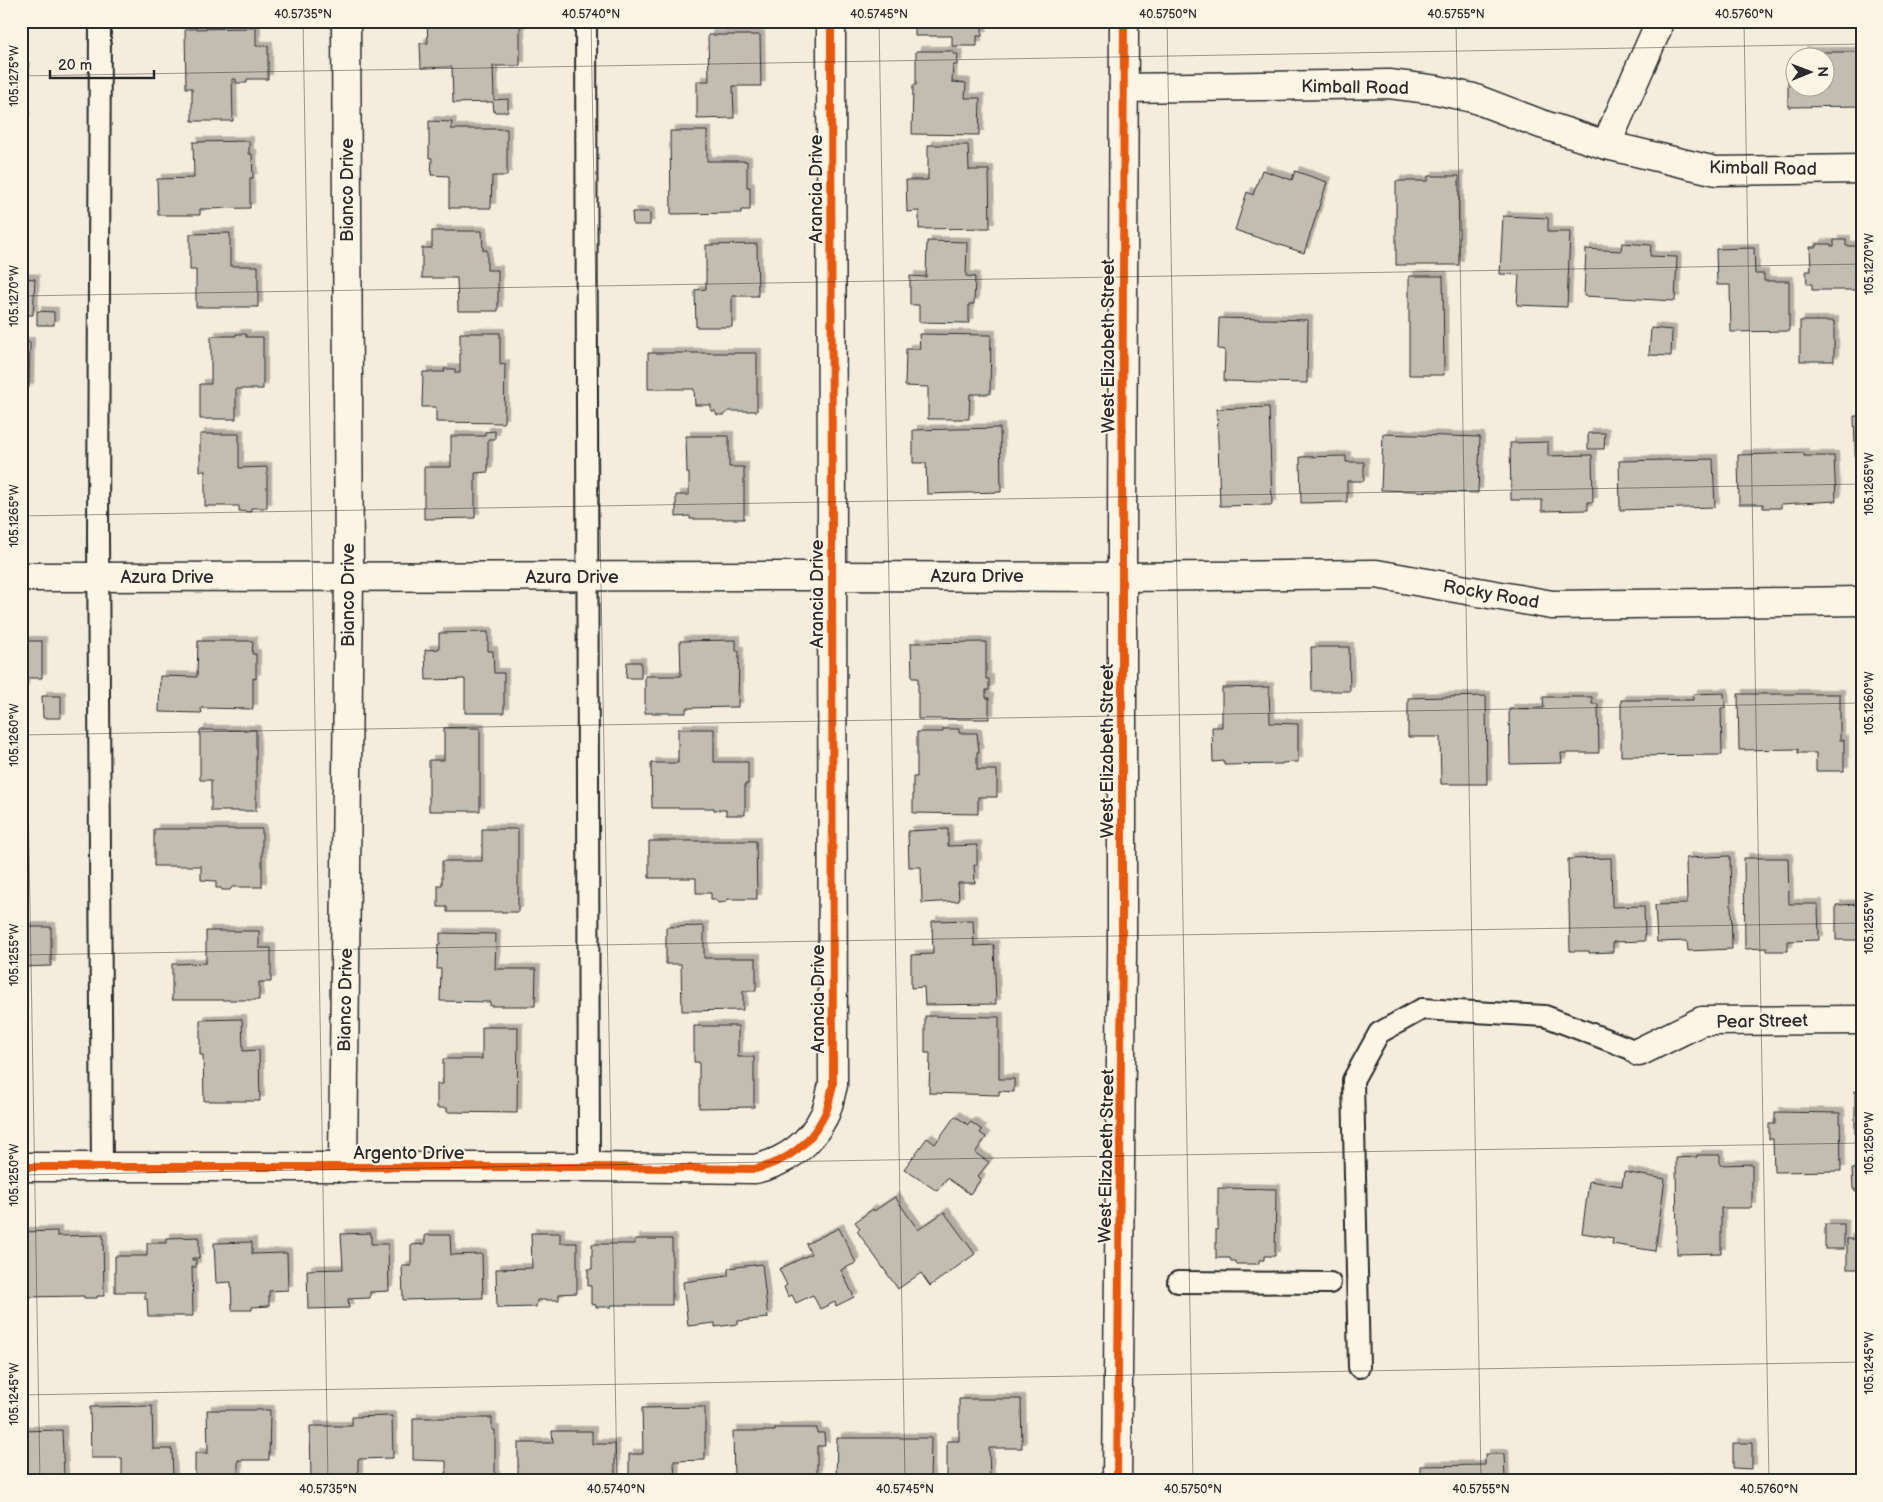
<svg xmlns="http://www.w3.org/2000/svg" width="1883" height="1502" viewBox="0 0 1883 1502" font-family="'Balsamiq Sans',sans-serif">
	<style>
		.building { fill: #c2bdb1; stroke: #2b2b2b; filter: url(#shadow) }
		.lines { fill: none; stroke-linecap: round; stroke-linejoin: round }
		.service-casing { stroke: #2b2b2b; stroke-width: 24 }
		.minor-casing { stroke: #2b2b2b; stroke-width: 31 }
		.secondary-casing { stroke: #2b2b2b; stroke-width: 31 }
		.service { stroke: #fcf5e5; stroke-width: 20 }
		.minor { stroke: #fcf5e5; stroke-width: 28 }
		.secondary { stroke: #fcf5e5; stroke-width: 28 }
		.cycleway-casing { stroke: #fcf5e5; stroke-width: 11 }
		.cycleway { stroke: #e8590c; stroke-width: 8 }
		.ticks { fill: none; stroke: #2b2b2b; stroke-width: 1; stroke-opacity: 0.45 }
		.labels { text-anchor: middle; stroke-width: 4; stroke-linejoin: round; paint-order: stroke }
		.street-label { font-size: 18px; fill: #2b2b2b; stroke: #fcf5e5 }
		.neatline { fill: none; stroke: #2b2b2b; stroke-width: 2 }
		.ticks-label { font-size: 12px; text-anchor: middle; fill: #2b2b2b }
	</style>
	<defs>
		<filter id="shadow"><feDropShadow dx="4.5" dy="-4.5" stdDeviation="0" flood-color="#0004"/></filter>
	</defs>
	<rect width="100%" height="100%" fill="#f4edde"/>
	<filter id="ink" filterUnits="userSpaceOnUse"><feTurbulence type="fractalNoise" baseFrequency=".02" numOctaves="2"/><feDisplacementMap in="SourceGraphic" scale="10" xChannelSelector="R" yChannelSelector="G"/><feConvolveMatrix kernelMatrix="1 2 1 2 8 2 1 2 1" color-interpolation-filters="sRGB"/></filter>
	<g filter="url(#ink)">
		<!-- building -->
		<g class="building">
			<path d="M427 21H520V66H493L494 100 508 99V112H494L493 102 453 103 452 67 421 68 420 43H428Z"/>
			<path d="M915 21H982V36H977V46H952V36H915Z"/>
			<path d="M256 28V46H268V79H247V83H236V79H232L233 121H192V88H186L185 29Z"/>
			<path d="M708 35H760L761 86H733L734 118 697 119V81H709Z"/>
			<path d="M916 51H953V54H958L957 65H953L952 82 966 83 965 98H980L979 135 912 134 913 85H916Z"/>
			<path d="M1802 52H1862V106L1788 107V75H1796V88H1826V58H1802Z"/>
			<rect x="21" y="67" width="4" height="53"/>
			<path d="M429 121 452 122 451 129H507V176H492L491 208H449V176L431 175 432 158H429Z"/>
			<path d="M670 131H707V161H747V187H750V210H741V213L671 214Z"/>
			<path d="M249 141V154H252L253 178H250V208L200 209V215H158L157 179 194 178 193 142Z"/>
			<path d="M928 145H968L969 170H989L990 228 919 229V211L907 212 906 180H928Z"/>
			<path d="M1262 170 1292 180 1295 171 1327 182 1304 253 1235 230 1247 192 1253 195Z"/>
			<path d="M1428 176H1459V265H1396V181H1428Z"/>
			<path d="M632 212H650V225H633Z"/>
			<path d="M1503 216 1548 218V232H1570L1567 307 1517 305 1519 275 1500 274Z"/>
			<path d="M432 231H482L483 250H487V270H498V311H458L457 278H422V248H432Z"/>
			<path d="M230 233V266H258V307H196V270H190V234Z"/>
			<path d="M1834 240H1846V246H1862V290H1812V284H1807L1806 271H1811L1810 247H1817V244H1831V246H1834Z"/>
			<path d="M927 241 967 242 966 276 975 277 974 304H969V323L919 322V305H910V276L926 277Z"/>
			<path d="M1622 243 1651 245 1650 256 1677 257 1675 301 1584 296 1586 249 1621 251Z"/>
			<path d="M757 244 758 296H732V327H696L695 290 706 289V245Z"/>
			<path d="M1754 248 1755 274H1764V281H1789V331L1731 332 1730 285H1717L1716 249Z"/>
			<path d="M1409 276H1443L1444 375H1409Z"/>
			<path d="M21 278 35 279 33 315H21Z"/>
			<path d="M37 311 54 312V325H37Z"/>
			<path d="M1219 318 1308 320 1307 383 1224 381 1225 350 1218 349Z"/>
			<rect x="1800" y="321" width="34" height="40"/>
			<path d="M1651 328 1672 330 1671 356 1649 355Z"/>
			<path d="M460 333H500V365L505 364 504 423 436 422V407H422L423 372H445L444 369H455V373H460Z"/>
			<path d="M236 334H246V337H263V389H236V419H200V384H211V336H236Z"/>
			<path d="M919 334 991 335 990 394H970L969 419H928V387L905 386 906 349H920Z"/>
			<path d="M21 342H30L29 388H21Z"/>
			<path d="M648 353H757V411H728L725 415H717L715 411H711V405H695L694 389H648Z"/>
			<path d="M1269 407 1272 505 1220 506 1217 409Z"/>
			<path d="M1854 416H1862V507H1857Z"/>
			<path d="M1000 428 1001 492 927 494 926 463H913V430Z"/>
			<path d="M495 431V439H488V472L475 473V518L424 519V467H451V436H485V432Z"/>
			<path d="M1588 433H1605L1604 449H1588Z"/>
			<path d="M200 434H239V468L267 467V508H251V512L239 511V506H205V471H200Z"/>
			<path d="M1383 434 1480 437 1478 493 1381 490Z"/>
			<path d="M686 436H729V467H744V519H690V516L676 517V495H689V473H687Z"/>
			<path d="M1548 442V456L1592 455 1593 502H1588V510L1542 511V500H1511L1510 443Z"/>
			<path d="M1804 453V456H1834L1836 501 1781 504V508H1763V504H1739L1738 455Z"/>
			<path d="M1346 456V462H1364V481H1347V502L1301 503 1300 457Z"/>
			<path d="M1713 459 1715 507 1620 510 1619 461Z"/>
			<path d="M488 632V651H493L494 673H504V713H465V679L426 680 425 650 439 649V633Z"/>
			<path d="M736 640V651H739L738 707 686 708V713H645V676H681L680 641Z"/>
			<path d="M21 641H42V678H25L24 689H21Z"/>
			<path d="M198 641H253L252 654H256V679L253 678V709L201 708 202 713 159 712 160 676 197 677Z"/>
			<path d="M986 642V679H989V690H986V698H989V719H918V678H912L911 643Z"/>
			<path d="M1311 647H1349L1350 691H1312Z"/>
			<path d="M627 662H641V678H626Z"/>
			<path d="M1269 687 1270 723 1298 724V762L1282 763V764L1224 765V761L1213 762 1212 727H1222V688Z"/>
			<path d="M1724 693 1725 708H1721L1722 755 1621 756V700H1693V694Z"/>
			<path d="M1738 694H1840V740H1844V771H1816V753H1798V749L1739 750Z"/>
			<path d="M42 696H61V718H43Z"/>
			<path d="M1486 696 1487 784H1441L1440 737H1408V698Z"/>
			<path d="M1543 697H1592V704H1598L1599 753H1561L1562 763 1510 764 1509 709 1544 708Z"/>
			<path d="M444 728H480V811H429V760H444Z"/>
			<path d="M678 729H714V762H748V784H745V815H726V810H714V808H652L651 763H678Z"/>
			<path d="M943 729H959V733H977L979 752H977V770H997V797H978V814L913 813V777H917V732H943Z"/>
			<path d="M200 730H256V811H211V780H200Z"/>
			<path d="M154 829H262V887H232L230 890H222L221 888H216V881L201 880V866H154Z"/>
			<path d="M482 829H518V912H447V907H438V885H442V861H482Z"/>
			<path d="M948 829V846L977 845V865H974L975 883H958L959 901 922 903 921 867H909L908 831Z"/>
			<path d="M649 841H756L757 899H728L726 902 718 903 715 899H711V893H696V878H649Z"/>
			<path d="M1730 856 1732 949 1688 951 1687 941 1657 942 1655 905 1687 904 1686 858Z"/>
			<path d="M1611 858 1612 907 1644 906 1645 941 1613 942V952L1589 953V951H1570L1568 859Z"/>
			<path d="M1744 858H1788L1789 904H1818L1819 940 1788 941V951H1767V948L1745 949Z"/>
			<path d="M1862 904V940H1836V905Z"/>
			<path d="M973 920 974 946 994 945 996 1004 925 1005 924 987 911 988V955L933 954 932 921Z"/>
			<path d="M704 926V958H756V991H743V1010L682 1011 681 964H666V927Z"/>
			<path d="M21 927H51V966L21 967Z"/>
			<path d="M206 931H259V948H271V982H259V1000H172V964L206 963Z"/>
			<path d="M440 933 496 934 495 969H536L535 1006H490V1002L440 1001 441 969H437L438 944H440Z"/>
			<path d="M925 1016 999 1017V1079H1014V1092L999 1091V1095L929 1093 930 1053H925Z"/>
			<path d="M242 1019 243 1051 259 1050 260 1101H204L203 1055H200V1020Z"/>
			<path d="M694 1026H738V1057H754V1107L699 1108V1062H694Z"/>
			<path d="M482 1027H518L517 1113 447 1112V1108H437V1084H443V1059H482Z"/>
			<path d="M1855 1091H1862V1191H1855V1189H1853L1852 1169H1855Z"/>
			<path d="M1775 1112 1840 1113 1841 1171 1774 1172 1773 1139H1769V1124H1775Z"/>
			<path d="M955 1116 968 1125 971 1122 982 1130 980 1133 986 1137 975 1153 989 1162 978 1176 981 1179 970 1194 947 1178 937 1191 904 1169 927 1138 935 1144Z"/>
			<path d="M1697 1155H1720V1165L1752 1164V1208H1721V1253L1677 1254 1676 1158 1697 1157Z"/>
			<path d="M1624 1172 1665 1179 1655 1251 1612 1244 1613 1238 1582 1233 1589 1181 1622 1186Z"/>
			<path d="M1218 1188 1276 1189 1275 1256H1264V1260H1259V1264H1236V1261H1231L1230 1258H1216V1229H1218Z"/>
			<path d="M895 1197 918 1230 944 1212 975 1254 930 1286 921 1273 898 1289 857 1231 860 1229 855 1222 873 1209 874 1211Z"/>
			<rect x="1825" y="1224" width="19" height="25"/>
			<path d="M839 1228 856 1263 841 1270 854 1297 836 1306 835 1302 820 1309 813 1295 796 1303 792 1295 788 1297 784 1287 787 1285 779 1269 811 1254 806 1244Z"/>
			<path d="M57 1231V1236L103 1235 104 1296H97V1298H84V1296L22 1297 21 1232Z"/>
			<path d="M371 1233V1244H388L389 1291 370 1292V1298L348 1299 349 1308 308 1309 307 1270 343 1269 341 1234Z"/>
			<path d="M531 1233H560V1243H577V1293L559 1294V1300H537L536 1307 497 1308 496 1269 532 1268Z"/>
			<path d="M425 1235H450L451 1255 482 1254 483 1298 403 1300 402 1266H411V1245L425 1244Z"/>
			<path d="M199 1237V1258H192V1260H196V1267H192L193 1316H148L147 1299H145V1292H115V1256H147V1243H166V1238Z"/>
			<path d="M635 1239H672V1305H611V1307H596V1305L591 1304V1286H588V1269H592V1244H635Z"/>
			<rect x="1847" y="1239" width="15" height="30"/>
			<path d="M252 1242V1254L287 1253 288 1290 269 1291V1306L252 1307V1310H232L231 1282 216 1283 214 1243Z"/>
			<path d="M762 1264 768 1318 738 1321V1324L715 1327V1323L688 1326 683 1282 728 1276V1268Z"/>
			<path d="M959 1399H1021L1022 1448H989L990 1481H947V1441H959Z"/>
			<path d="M152 1406 153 1449H172L173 1481H122V1458H91L90 1407Z"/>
			<path d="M705 1407V1460L674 1461 675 1481H629V1454H643L642 1408Z"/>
			<path d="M207 1410H270L269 1460H238V1481H195V1453H208Z"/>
			<path d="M21 1412 22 1431 62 1430 64 1478 21 1481Z"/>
			<path d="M392 1416 393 1458 358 1459V1481H311L310 1426H352V1417Z"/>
			<path d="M413 1418H492V1430H495V1481H446V1461L413 1460Z"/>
			<path d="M775 1428H817V1433H824L825 1446H817V1476L781 1477V1481H734L733 1431H775Z"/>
			<path d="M552 1431H592V1444H615V1481H518V1443H553Z"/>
			<path d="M837 1438H931L930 1481H836Z"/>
			<path d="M1733 1443H1752V1469L1733 1468Z"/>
			<path d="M1485 1454H1504L1505 1481H1420V1466L1485 1465Z"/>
			<path d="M1712 1478V1481H1667V1479Z"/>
		</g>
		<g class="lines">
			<defs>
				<g id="service">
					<path d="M100 21 98 539 102 1168"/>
					<path d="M586 21 589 1167"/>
					<path d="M1178 1282 1330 1283"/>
					<path d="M1359 1367 1353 1080 1379 1033 1422 1009 1545 1016 1639 1052"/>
				</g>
				<g id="minor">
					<path d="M1124 88 1389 84 1437 90 1473 98 1541 124 1606 145 1716 171 1862 169"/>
					<path d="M1606 145 1657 29"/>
					<path d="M21 577 832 576 1122 577 1376 574 1552 605 1862 601"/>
					<path d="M1639 1052 1702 1021 1862 1020"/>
					<path d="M21 1167H589L755 1169C786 1162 810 1144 824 1116 829 1107 830 1095 833 1085L831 21"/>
					<path d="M343 1168 349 576 346 21"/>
				</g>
				<path id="secondary" d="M1117 1481 1122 950V533L1124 21"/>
			</defs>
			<!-- service casing -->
			<use href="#service" class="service-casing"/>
			<!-- minor casing -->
			<use href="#minor" class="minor-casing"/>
			<!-- secondary casing -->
			<use href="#secondary" class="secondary-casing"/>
			<!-- service -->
			<use href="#service" class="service"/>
			<!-- minor -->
			<use href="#minor" class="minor"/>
			<!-- secondary -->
			<use href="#secondary" class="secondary"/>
			<defs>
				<g id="cycleway">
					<path d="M21 1167H589L755 1169C786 1162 810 1144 824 1116 829 1107 830 1095 833 1085L831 21"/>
					<path d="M1117 1481 1122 950V533L1124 21"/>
				</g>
			</defs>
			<!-- cycleway casing -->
			<use href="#cycleway" class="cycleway-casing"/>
			<!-- cycleway -->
			<use href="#cycleway" class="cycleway"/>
		</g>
	</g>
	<!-- ticks -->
	<path class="ticks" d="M303 21 328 1481M591 21 617 1481M879 21 905 1481M1167 21 1193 1481M1456 21 1481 1481M1744 21 1769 1481M21 76 1862 44M21 296 1862 264M21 389 40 1481M21 516 1862 484M21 735 1862 703M21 955 1862 923M21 1175 1862 1143M21 1395 1862 1362"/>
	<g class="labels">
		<!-- street labels -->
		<g class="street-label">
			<text transform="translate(1355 87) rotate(1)" y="6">Kimball Road</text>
			<text transform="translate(1763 168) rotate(1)" y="6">Kimball Road</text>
			<text transform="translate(816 189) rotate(-90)" y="6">Arancia Drive</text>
			<text transform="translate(347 190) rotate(-90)" y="6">Bianco Drive</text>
			<text transform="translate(1108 346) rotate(-90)" y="6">West Elizabeth Street</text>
			<text x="977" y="582">Azura Drive</text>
			<text x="167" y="583">Azura Drive</text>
			<text x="572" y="583">Azura Drive</text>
			<text transform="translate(817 594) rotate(-90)" y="6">Arancia Drive</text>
			<text transform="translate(1491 594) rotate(10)" y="6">Rocky Road</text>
			<text transform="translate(348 595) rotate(-90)" y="6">Bianco Drive</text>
			<text transform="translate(1107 751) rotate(-90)" y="6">West Elizabeth Street</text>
			<text transform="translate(818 999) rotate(-90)" y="6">Arancia Drive</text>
			<text transform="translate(345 1000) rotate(-89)" y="6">Bianco Drive</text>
			<text transform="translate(1762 1021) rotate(-1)" y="6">Pear Street</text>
			<text x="409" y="1159">Argento Drive</text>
			<text transform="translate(1106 1156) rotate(-89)" y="6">West Elizabeth Street</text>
		</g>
	</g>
	<!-- margin -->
	<rect width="1883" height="1502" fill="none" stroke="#fcf5e5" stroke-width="55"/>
	<!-- north arrow -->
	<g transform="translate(1810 72) rotate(89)"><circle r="24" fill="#fcf5e5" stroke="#a8a49b"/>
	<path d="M0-4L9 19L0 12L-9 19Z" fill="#2b2b2b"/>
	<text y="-8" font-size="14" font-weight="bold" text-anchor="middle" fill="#2b2b2b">N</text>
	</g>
	<!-- scale -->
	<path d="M50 70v8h104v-8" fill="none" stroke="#2b2b2b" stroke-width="2.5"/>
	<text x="58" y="70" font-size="15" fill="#2b2b2b" stroke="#fcf5e5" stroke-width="4" paint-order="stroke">20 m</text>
	<rect x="28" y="28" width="1828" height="1446" class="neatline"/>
	<g class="ticks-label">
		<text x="303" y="18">40.5735°N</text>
		<text x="591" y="18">40.5740°N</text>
		<text x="879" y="18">40.5745°N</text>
		<text x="1168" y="18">40.5750°N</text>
		<text x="1456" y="18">40.5755°N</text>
		<text x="1744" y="18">40.5760°N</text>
		<text transform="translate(14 76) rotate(-90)" y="4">105.1275°W</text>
		<text transform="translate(1869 264) rotate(-90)" y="4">105.1270°W</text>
		<text transform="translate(14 296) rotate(-90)" y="4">105.1270°W</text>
		<text transform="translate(1869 484) rotate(-90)" y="4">105.1265°W</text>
		<text transform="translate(14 516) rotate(-90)" y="4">105.1265°W</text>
		<text transform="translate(1869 703) rotate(-90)" y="4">105.1260°W</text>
		<text transform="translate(14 735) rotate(-90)" y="4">105.1260°W</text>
		<text transform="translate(1869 923) rotate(-90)" y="4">105.1255°W</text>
		<text transform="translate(14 955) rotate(-90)" y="4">105.1255°W</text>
		<text transform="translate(1869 1143) rotate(-90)" y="4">105.1250°W</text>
		<text transform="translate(14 1175) rotate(-90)" y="4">105.1250°W</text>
		<text transform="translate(1869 1363) rotate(-90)" y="4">105.1245°W</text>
		<text transform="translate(14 1394) rotate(-90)" y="4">105.1245°W</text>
		<text x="328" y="1493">40.5735°N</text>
		<text x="616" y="1493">40.5740°N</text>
		<text x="905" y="1493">40.5745°N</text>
		<text x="1193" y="1493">40.5750°N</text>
		<text x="1481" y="1493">40.5755°N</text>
		<text x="1769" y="1493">40.5760°N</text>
	</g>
</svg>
